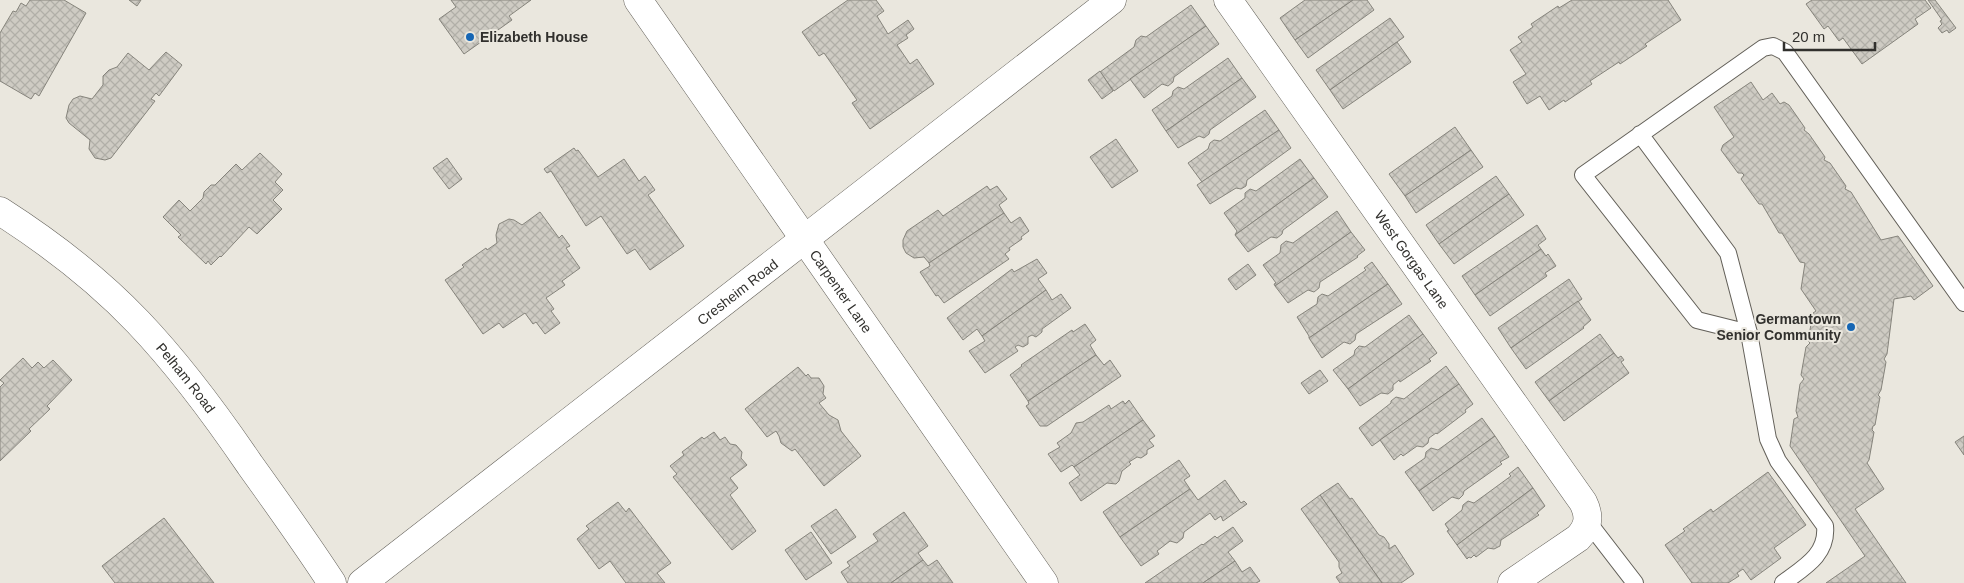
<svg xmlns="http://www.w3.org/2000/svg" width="1964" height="583" viewBox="0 0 1964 583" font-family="Helvetica,sans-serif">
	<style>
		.building { fill: url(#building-cross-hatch); stroke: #86847c }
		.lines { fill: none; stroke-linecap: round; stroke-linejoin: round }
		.service-casing { stroke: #625f58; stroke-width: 18 }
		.minor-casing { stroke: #625f58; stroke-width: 29 }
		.service { stroke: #fff; stroke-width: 16 }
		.minor { stroke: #fff; stroke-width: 28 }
		.poi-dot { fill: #1666b4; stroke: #eae7de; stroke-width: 2 }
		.labels { text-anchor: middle; stroke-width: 4; stroke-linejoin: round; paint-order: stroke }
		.poi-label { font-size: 14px; font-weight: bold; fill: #31302d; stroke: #eae7de; text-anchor: start }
		.street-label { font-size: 14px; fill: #31302d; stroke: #eae7de }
	</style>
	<defs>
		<pattern id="building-cross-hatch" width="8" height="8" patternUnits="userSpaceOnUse" patternTransform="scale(1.25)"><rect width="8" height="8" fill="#cecbc3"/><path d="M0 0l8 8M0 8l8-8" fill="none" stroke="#b1afa8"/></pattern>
	</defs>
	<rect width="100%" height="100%" fill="#eae7de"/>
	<!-- building -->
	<g class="building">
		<path d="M30 0H64L86 13 39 96 35 93 31 99 0 81V33L13 11 16 12 21 3 26 6Z"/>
		<path d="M129 0H141L137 6Z"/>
		<path d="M451 0H531L509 16 512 20 464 54 439 19 456 7Z"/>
		<path d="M848 0H876L884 11 877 16 888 34 908 20 914 29 906 35 908 38 897 45 910 64 917 59 934 84 870 129 852 103 857 100 824 53 819 56 802 32Z"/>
		<path d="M1305 0H1353L1295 40 1280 18Z"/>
		<path d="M1353 0H1367L1374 10 1308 58 1295 40Z"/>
		<path d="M1572 0H1668L1681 20 1645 44 1647 46 1620 64 1619 62 1590 81 1592 84 1565 102 1564 100 1549 110 1540 96 1527 104 1513 82 1526 74 1510 50 1522 42 1518 37 1533 27 1531 24 1558 6 1559 8Z"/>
		<path d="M1812 0H1925L1931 8 1915 19 1918 24 1862 64 1843 38 1839 41 1828 26 1824 29 1806 4Z"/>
		<path d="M1928 0H1935L1956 28 1949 33 1947 30 1942 33 1938 28 1942 24 1940 21 1942 20Z"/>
		<path d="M1191 5 1206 26 1114 91 1100 72 1134 47 1136 40 1141 36 1146 37Z"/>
		<path d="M1390 18 1404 37 1330 90 1316 70Z"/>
		<path d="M1206 26 1219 44 1174 77 1173 82 1168 86 1162 84 1144 98 1130 79Z"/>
		<path d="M1397 42 1411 62 1343 109 1330 90Z"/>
		<path d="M166 52 182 65 159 96 156 93 151 99 155 101 111 158 105 160 95 158 89 149 90 140 69 123 66 118 69 105 73 99 80 96 92 99 103 85V76L109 70 117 67 128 53 149 70Z"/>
		<path d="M1228 58 1242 78 1166 131 1152 110 1172 96 1173 91 1178 87 1184 89Z"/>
		<path d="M1100 71 1113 91 1102 99 1088 80Z"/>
		<path d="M1242 78 1256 97 1210 130 1209 134 1204 138 1199 136 1178 148 1166 131Z"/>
		<path d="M1751 82 1763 100 1772 93 1780 104 1784 102 1789 105 1805 128 1804 130 1809 134 1825 157 1824 160 1830 163 1846 186 1845 189 1851 192 1881 240 1898 236 1933 286 1914 300 1911 296 1894 299 1887 354 1884 359 1886 362 1881 390 1878 395 1880 397 1875 425 1873 426 1872 430 1874 432 1869 460 1867 463 1884 489 1855 509 1906 583H1826L1865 556 1790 446 1794 419 1798 417 1796 411 1800 384 1804 379 1801 375 1806 347 1810 343 1808 341 1813 313 1816 311 1801 289 1805 263 1800 262 1782 233H1779L1762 204H1759L1741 179 1744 175 1742 173H1738L1721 150 1723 145 1734 137 1714 107Z"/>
		<path d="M1265 110 1279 130 1202 182 1188 163 1208 149 1210 143 1214 140 1220 141Z"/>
		<path d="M1455 127 1471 150 1405 196 1389 174Z"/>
		<path d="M1279 130 1291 148 1247 180 1246 186 1241 189 1236 188 1210 204 1197 185Z"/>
		<path d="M1116 139 1138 171 1112 188 1090 157Z"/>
		<path d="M574 148 576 151 578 150 598 177 624 159 639 181 645 176 655 190 648 195 684 246 650 270 635 249 627 254 601 216 586 226 551 171 547 173 544 169Z"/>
		<path d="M1471 150 1483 167 1416 213 1405 196Z"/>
		<path d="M260 153 282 174 275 182 283 190 273 200 282 209 257 234 249 227 221 257 220 256 211 265 208 261 206 264 178 237 181 235 163 217 179 200 190 211 203 198 204 192 211 185H215L236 164 242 170Z"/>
		<path d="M447 158 462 179 449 189 433 168Z"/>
		<path d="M1300 159 1314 178 1235 235 1237 231 1224 213 1245 198V193L1250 189 1256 191Z"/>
		<path d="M1496 176 1509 194 1439 244 1426 225Z"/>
		<path d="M1314 178 1328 197 1283 230 1282 234 1277 238 1271 237 1248 252 1235 235Z"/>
		<path d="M987 186 990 190 997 186 1007 199 999 205 1004 213 929 263 924 257 914 258 906 253 903 247V240L907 231 938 210 943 216Z"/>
		<path d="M1509 194 1524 215 1454 264 1439 244Z"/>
		<path d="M1337 211 1351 232 1275 286 1274 284 1276 283 1263 265 1280 253 1281 245 1286 241 1293 243Z"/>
		<path d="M540 212 559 238 562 235 570 246 566 248 580 268 562 281 565 285 546 298 554 309 551 311 560 323 545 334 536 322 533 324 525 313 503 328 499 323 483 334 445 280 464 267 462 265 486 248 487 250 497 243 496 235 499 224 509 219 514 220 522 225Z"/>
		<path d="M1004 213 1011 223 1020 217 1029 231 1021 237 1022 239 1009 248 1010 250 1005 254 1009 259 944 303 938 295 936 296 920 272 930 266 929 263Z"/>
		<path d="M1537 225 1546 239 1538 245 1541 249 1475 295 1462 276Z"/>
		<path d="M1351 232 1365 250 1357 256 1358 257 1320 282 1319 288 1314 292 1308 290 1288 303 1275 286Z"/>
		<path d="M1541 249 1546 256 1548 254 1556 266 1545 273 1547 276 1490 316 1475 295Z"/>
		<path d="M1037 259 1047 273 1038 279 1046 290 982 336 977 329 963 340 947 318 1012 269 1014 272Z"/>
		<path d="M1372 262 1388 284 1309 338V336L1297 317 1317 304 1318 297 1322 294 1328 296 1366 270 1364 268Z"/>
		<path d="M1248 264 1256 275 1236 290 1228 279Z"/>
		<path d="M1569 279 1582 299 1511 348 1498 328Z"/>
		<path d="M1388 284 1402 304 1356 334 1355 340 1350 344 1344 342 1322 358 1309 338Z"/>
		<path d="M1046 290 1052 300 1061 294 1071 308 1042 329V332L1036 337 1032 335 1028 337V344L1023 347 1018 345 1015 347 1018 351 985 373 969 351 985 341 982 336Z"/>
		<path d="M1578 301 1591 320 1583 327 1584 328 1526 369 1511 348Z"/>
		<path d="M1409 315 1423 334 1348 389 1333 370 1354 355 1355 350 1359 346 1365 347Z"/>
		<path d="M1085 324 1096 340 1090 345 1096 355 1028 401 1010 375 1022 366 1021 365 1072 330 1073 332Z"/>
		<path d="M1423 334 1437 353 1429 359 1431 361 1400 382 1399 380 1393 385V390L1388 394 1381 393 1360 406 1348 389Z"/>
		<path d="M1600 334 1614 353 1549 401 1535 382Z"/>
		<path d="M1614 353 1618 358 1621 356 1624 360 1621 362 1629 373 1564 421 1549 401Z"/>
		<path d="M1096 355 1104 365 1110 360 1121 376 1047 426H1040L1026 406 1029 404 1028 401Z"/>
		<path d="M23 358 32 368 38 362 44 368 53 360 72 380 47 406 50 409 29 429 31 431 0 461V387L4 383 0 380Z"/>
		<path d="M1446 366 1459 384 1372 446 1359 428 1391 403V401L1396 397 1404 399Z"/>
		<path d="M798 367 806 376 808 374 811 378H819L824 386 823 394 826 398 819 403 829 415 838 420 841 431 861 456 824 486 795 449 792 451 781 443 779 436 776 431 767 437 745 409Z"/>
		<path d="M1320 370 1328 381 1309 394 1301 383Z"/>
		<path d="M1459 384 1473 404 1465 410 1466 412 1437 434 1436 433 1429 438 1428 443 1423 447 1417 446 1403 456 1401 454 1394 460 1380 440Z"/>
		<path d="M1129 400 1143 420 1074 467 1072 465 1061 472 1048 454 1060 447 1057 443 1071 433 1076 423 1083 422 1109 405 1111 409 1123 401 1125 404Z"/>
		<path d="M1482 418 1495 436 1419 491 1405 472 1425 458 1426 452 1431 448 1438 450Z"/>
		<path d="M1143 420 1155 436 1149 440 1154 446 1147 450V454L1141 458 1137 457 1129 462 1131 464 1122 471 1119 481 1116 484 1107 483 1081 501 1069 483 1080 475 1074 467Z"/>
		<path d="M714 432 720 440 725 437 730 444 736 445 742 452 741 458 747 465 730 478 738 488 730 495 756 531 732 550 673 477 677 474 670 466 684 455 682 452 702 437 704 439Z"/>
		<path d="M1495 436 1509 457 1500 462 1502 464 1464 491 1463 495 1459 499 1452 497 1433 511 1419 491Z"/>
		<path d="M1964 436V455L1955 442Z"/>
		<path d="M1179 460 1190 476 1184 480 1190 489 1120 537 1103 512Z"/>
		<path d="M1518 467 1533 488 1457 545 1447 531 1449 530 1445 524 1462 510 1463 505 1468 501 1474 503 1511 476 1509 474Z"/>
		<path d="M1768 472 1806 525 1774 548 1781 558 1751 580 1743 569 1737 573 1739 576 1728 583H1692L1665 545 1685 531 1683 529 1711 509 1713 512Z"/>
		<path d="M1225 480 1241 503 1244 501 1247 504 1223 521 1221 516 1215 520 1210 513 1184 532 1183 538 1177 543 1170 541 1157 551 1159 554 1141 566 1120 537 1190 489 1198 500Z"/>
		<path d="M1338 483 1350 499 1352 498 1379 535 1384 537 1389 544V549L1395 545 1414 574 1401 583H1382L1320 495Z"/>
		<path d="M1533 488 1545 506 1537 513 1539 515 1501 540 1500 546 1494 549 1488 548 1476 557 1474 555 1471 558 1469 557 1467 559 1457 545Z"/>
		<path d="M1320 495 1382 583H1340L1336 577 1342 573 1339 567V562L1301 509Z"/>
		<path d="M618 502 626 512 629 508 671 563 657 573 665 583H626L610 561 599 569 577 539 589 529 586 526Z"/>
		<path d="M836 509 856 537 831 554 811 526Z"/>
		<path d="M904 512 928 546 918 553 923 560 891 583H848L841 572 850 566 847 562 878 541 873 534Z"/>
		<path d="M164 518 214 583H115L102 566Z"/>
		<path d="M1233 527 1243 541 1228 552 1235 561 1203 583H1145L1202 544 1203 545 1215 536 1217 538Z"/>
		<path d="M811 532 832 563 806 580 785 550Z"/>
		<path d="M923 560 928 566 937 560 953 583H891Z"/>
		<path d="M1235 561 1242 572 1250 567 1260 581 1256 583H1203Z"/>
	</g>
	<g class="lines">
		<defs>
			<g id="service">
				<path d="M1640 134 1728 253 1749 333 1697 320 1583 175 1763 48 1773 46 1785 52 1964 303"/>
				<path d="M1749 333 1768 439 1778 461 1825 526C1828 555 1803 568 1783 583"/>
				<path d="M1588 522 1635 583"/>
			</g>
			<g id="minor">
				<path id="s1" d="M638 0 1044 583"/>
				<path id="s2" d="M1228 0 1583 502C1590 516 1589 527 1578 538L1512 583"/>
				<path id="s3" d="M0 211C50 243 97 279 138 322 180 366 216 415 250 465 278 504 306 543 332 583"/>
				<path id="s4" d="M362 583C612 389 863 196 1112 0"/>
			</g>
		</defs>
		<!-- service casing -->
		<use href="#service" class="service-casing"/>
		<!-- minor casing -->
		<use href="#minor" class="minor-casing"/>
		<!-- service -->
		<use href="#service" class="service"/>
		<!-- minor -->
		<use href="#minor" class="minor"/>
	</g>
	<!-- markers -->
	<g class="poi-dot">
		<circle cx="470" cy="37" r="5"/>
		<circle cx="1851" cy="327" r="5"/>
	</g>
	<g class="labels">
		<!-- poi labels -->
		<g class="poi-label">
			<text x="480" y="42">Elizabeth House</text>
			<text x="1841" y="324" text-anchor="end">Germantown<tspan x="1841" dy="16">Senior Community</tspan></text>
		</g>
		<!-- street labels -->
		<g class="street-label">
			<text dy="5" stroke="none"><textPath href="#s2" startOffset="318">West Gorgas Lane</textPath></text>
			<text dy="5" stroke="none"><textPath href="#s4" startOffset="475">Cresheim Road</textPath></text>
			<text dy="5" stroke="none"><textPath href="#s1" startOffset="355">Carpenter Lane</textPath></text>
			<text dy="5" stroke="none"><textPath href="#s3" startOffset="251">Pelham Road</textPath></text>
		</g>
	</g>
	<!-- scale -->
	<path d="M1784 42v8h91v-8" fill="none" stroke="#31302d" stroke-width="2.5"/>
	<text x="1792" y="42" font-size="15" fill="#31302d" stroke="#eae7de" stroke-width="4" paint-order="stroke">20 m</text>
</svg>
